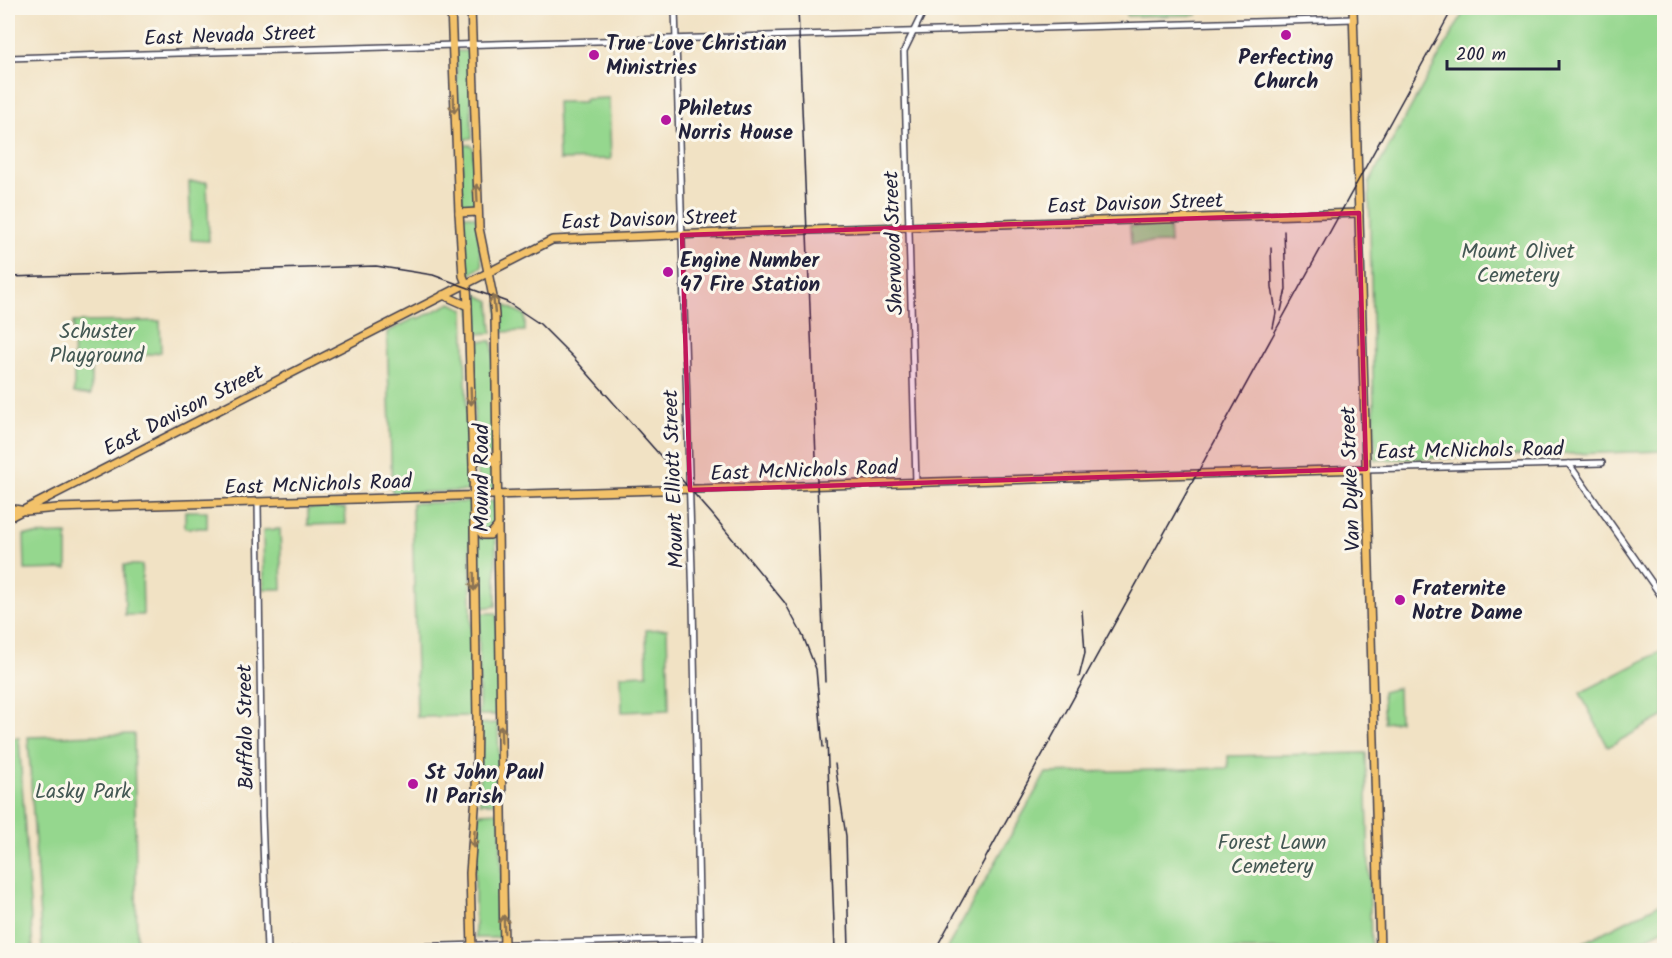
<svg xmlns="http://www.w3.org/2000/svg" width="1672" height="958" viewBox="0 0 1672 958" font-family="Kalam,sans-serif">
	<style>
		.green { fill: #95d78e; stroke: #5c7c64; stroke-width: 1.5 }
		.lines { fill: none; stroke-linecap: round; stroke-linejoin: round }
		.minor-casing { stroke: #413f50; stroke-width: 8 }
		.major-casing { stroke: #413f50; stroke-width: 10 }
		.minor { stroke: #fff; stroke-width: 5 }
		.major { stroke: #f3c26a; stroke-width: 7 }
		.rail { stroke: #22223b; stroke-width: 1.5 }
		.oneway { stroke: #8a7252 }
		.marked { fill: #c2185b; fill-opacity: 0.2; stroke: #c2185b; stroke-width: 4.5; stroke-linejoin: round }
		.poi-dot { fill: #b5179e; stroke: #fbf7ec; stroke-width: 2 }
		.labels { text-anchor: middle; stroke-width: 6; stroke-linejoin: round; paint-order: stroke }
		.street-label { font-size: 21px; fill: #22223b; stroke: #fbf7ec }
		.poi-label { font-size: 21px; font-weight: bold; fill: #22223b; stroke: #fbf7ec; text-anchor: start }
		.park-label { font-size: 21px; fill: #445854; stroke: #fbf7ec }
	</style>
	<rect width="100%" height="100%" fill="#fbf7ec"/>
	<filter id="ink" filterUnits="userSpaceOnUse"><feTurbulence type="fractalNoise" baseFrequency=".0167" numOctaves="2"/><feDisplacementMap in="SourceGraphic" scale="12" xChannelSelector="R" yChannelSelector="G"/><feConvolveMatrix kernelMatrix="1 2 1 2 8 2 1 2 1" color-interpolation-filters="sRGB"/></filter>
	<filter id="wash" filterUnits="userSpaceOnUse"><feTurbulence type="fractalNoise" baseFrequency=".008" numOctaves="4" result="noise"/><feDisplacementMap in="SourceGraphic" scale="24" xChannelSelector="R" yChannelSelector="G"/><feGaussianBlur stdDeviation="1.35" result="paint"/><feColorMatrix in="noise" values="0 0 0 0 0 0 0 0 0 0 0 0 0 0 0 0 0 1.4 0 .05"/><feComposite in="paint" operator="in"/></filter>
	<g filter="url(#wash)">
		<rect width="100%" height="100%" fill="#f1e2c4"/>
		<!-- green -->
		<g class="green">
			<path d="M1127 8H1197V15L1127 16Z"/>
			<path d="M1466 8H1664V451L1375 460 1369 183Z"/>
			<path d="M456 51H469L472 138 461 140 459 137Z"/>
			<path d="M609 98 611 159 559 160 557 102H585V99Z"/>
			<path d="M462 145H471L473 147 475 205 474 208H464L462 206 460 147Z"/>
			<path d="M189 182H207L209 241 191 240Z"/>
			<path d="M465 215 476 217 482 266 469 275 467 272 462 217Z"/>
			<path d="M1169 225 1170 243 1131 244 1130 226Z"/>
			<path d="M470 291 490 301 492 333 473 334Z"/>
			<path d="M498 302 525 315V331L499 332Z"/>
			<path d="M451 303 464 309 469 491 392 493 387 332 417 317 418 319Z"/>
			<path d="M160 321 161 352 91 367V395L74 393 73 322Z"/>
			<path d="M474 341H492L494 357V455L477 457 474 455Z"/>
			<path d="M486 458 494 462 495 490 480 491 478 490 477 466 479 461Z"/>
			<path d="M495 501 496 527 487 534 478 527V502Z"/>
			<path d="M470 502 472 716 417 717 412 503Z"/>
			<path d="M308 508H345L346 524 308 525Z"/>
			<rect x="185" y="511" width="22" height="17"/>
			<path d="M280 529 282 589H264L263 530Z"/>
			<path d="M67 534V569L25 570 24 535Z"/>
			<path d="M496 534V606L482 608 479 605 478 537 489 538Z"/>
			<path d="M124 565H142L143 615H125Z"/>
			<path d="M481 613H495L497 615 499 715H479V617Z"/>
			<path d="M667 629 669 710 622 712 621 675 647 674 646 630Z"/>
			<path d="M1664 650V716L1608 747 1580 693Z"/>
			<path d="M1398 688 1399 721 1384 723 1382 692Z"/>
			<path d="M498 723 500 803H480L479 724Z"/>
			<path d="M134 734 137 950H42L28 737Z"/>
			<path d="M19 738 33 950H8V738Z"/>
			<path d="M1366 753 1371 950H946L1046 773 1228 768V756Z"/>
			<path d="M500 812 503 938H475V868L478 817 480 813Z"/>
			<path d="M1664 902V929L1622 950H1568Z"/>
		</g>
	</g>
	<g filter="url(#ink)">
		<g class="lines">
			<defs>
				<g id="minor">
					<path d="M675 8 693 604 700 950"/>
					<path d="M8 58 1354 19"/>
					<path d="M1569 464 1664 600"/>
					<path d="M1366 469 1602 463"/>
					<path d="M916 483 904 51 925 8"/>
					<path d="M258 502 262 816 267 950"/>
					<path d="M294 950 700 939"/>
				</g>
				<g id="major">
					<path d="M451 8 459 213 463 276 467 286 468 306 473 466 477 720 476 795 470 873 472 950"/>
					<path d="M471 8 479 228 493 297 495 315 504 950"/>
					<path d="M1353 8 1380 950"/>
					<path d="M459 213 478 212"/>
					<path d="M443 295 468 306"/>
					<path d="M473 466 477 459 484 455 491 457 497 464"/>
					<path d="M8 508 26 511 57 508 1366 469"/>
					<path d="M8 518 552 240 746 232 1359 213"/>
					<path d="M475 525 483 535H490L497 527"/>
				</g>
			</defs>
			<!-- minor casing -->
			<use href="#minor" class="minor-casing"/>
			<!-- major casing -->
			<use href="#major" class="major-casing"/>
			<!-- minor -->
			<use href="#minor" class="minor"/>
			<!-- major -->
			<use href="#major" class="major"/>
			<!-- rail -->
			<g class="rail">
				<path d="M798 8 825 682"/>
				<path d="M1271 248 1272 287 1276 313 1273 328"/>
				<path d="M8 277 376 266 433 275 507 302 540 324 573 357 712 514 785 603 803 636 816 669 823 747"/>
				<path d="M1281 311 1286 289 1284 231"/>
				<path d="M1079 677 1085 653 1082 610"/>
				<path d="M827 739 835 950"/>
				<path d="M835 764 846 836 849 950"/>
				<path d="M935 950 1453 8"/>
			</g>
		</g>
		<!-- one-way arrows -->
		<defs><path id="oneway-shaft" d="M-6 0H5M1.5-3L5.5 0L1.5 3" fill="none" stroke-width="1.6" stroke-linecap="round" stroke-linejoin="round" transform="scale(1.5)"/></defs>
		<g class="oneway">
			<use href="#oneway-shaft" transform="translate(454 104) rotate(88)"/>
			<use href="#oneway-shaft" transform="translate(477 193) rotate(-93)"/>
			<use href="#oneway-shaft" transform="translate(494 304) rotate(-96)"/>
			<use href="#oneway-shaft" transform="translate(471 396) rotate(88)"/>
			<use href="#oneway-shaft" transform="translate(474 582) rotate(89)"/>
			<use href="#oneway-shaft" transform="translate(501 734) rotate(-92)"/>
			<use href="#oneway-shaft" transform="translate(474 839) rotate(94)"/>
			<use href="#oneway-shaft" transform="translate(504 924) rotate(-92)"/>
		</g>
	</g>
	<!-- marked area -->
	<path class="marked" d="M1359 213 1366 469 690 490 682 235Z"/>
	<!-- markers -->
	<g class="poi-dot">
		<circle cx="1286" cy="35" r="6"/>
		<circle cx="594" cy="55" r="6"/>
		<circle cx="666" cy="120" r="6"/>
		<circle cx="668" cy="272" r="6"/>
		<circle cx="1400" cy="600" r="6"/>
		<circle cx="413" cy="784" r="6"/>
	</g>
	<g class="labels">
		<!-- street labels -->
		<g class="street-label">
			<text transform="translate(230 35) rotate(-2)" y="7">East Nevada Street</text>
			<text transform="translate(1135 203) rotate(-2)" y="7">East Davison Street</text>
			<text transform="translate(649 219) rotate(-2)" y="7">East Davison Street</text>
			<text transform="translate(893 243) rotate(-92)" y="7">Sherwood Street</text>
			<text transform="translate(183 410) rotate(-27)" y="7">East Davison Street</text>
			<text transform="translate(1470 450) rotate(-1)" y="7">East McNichols Road</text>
			<text transform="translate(804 470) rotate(-2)" y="7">East McNichols Road</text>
			<text transform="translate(481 478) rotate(-90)" y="7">Mound Road</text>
			<text transform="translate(673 479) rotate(-92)" y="7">Mount Elliott Street</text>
			<text transform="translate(1350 479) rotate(-92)" y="7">Van Dyke Street</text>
			<text transform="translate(318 484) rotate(-2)" y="7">East McNichols Road</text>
			<text transform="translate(245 727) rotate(-91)" y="7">Buffalo Street</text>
		</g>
		<!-- poi labels -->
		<g class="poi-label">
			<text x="606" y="50">True Love Christian<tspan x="606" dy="24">Ministries</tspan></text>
			<text x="1286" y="64" text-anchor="middle">Perfecting<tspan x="1286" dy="24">Church</tspan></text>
			<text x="678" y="115">Philetus<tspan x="678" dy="24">Norris House</tspan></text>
			<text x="680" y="267">Engine Number<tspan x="680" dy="24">47 Fire Station</tspan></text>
			<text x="1412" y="595">Fraternite<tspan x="1412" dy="24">Notre Dame</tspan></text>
			<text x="425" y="779">St John Paul<tspan x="425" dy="24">II Parish</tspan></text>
		</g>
		<!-- park labels -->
		<g class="park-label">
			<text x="1518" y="258">Mount Olivet<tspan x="1518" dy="24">Cemetery</tspan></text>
			<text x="97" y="338">Schuster<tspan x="97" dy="24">Playground</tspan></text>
			<text x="83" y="798">Lasky Park</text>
			<text x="1272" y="849">Forest Lawn<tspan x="1272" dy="24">Cemetery</tspan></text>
		</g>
	</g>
	<!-- margin -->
	<rect width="1672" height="958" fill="none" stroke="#fbf7ec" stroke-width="30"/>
	<!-- scale -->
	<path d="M1447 60v9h112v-9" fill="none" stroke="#22223b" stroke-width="3"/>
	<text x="1456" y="60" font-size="18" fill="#22223b" stroke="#fbf7ec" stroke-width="4.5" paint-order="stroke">200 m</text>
</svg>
